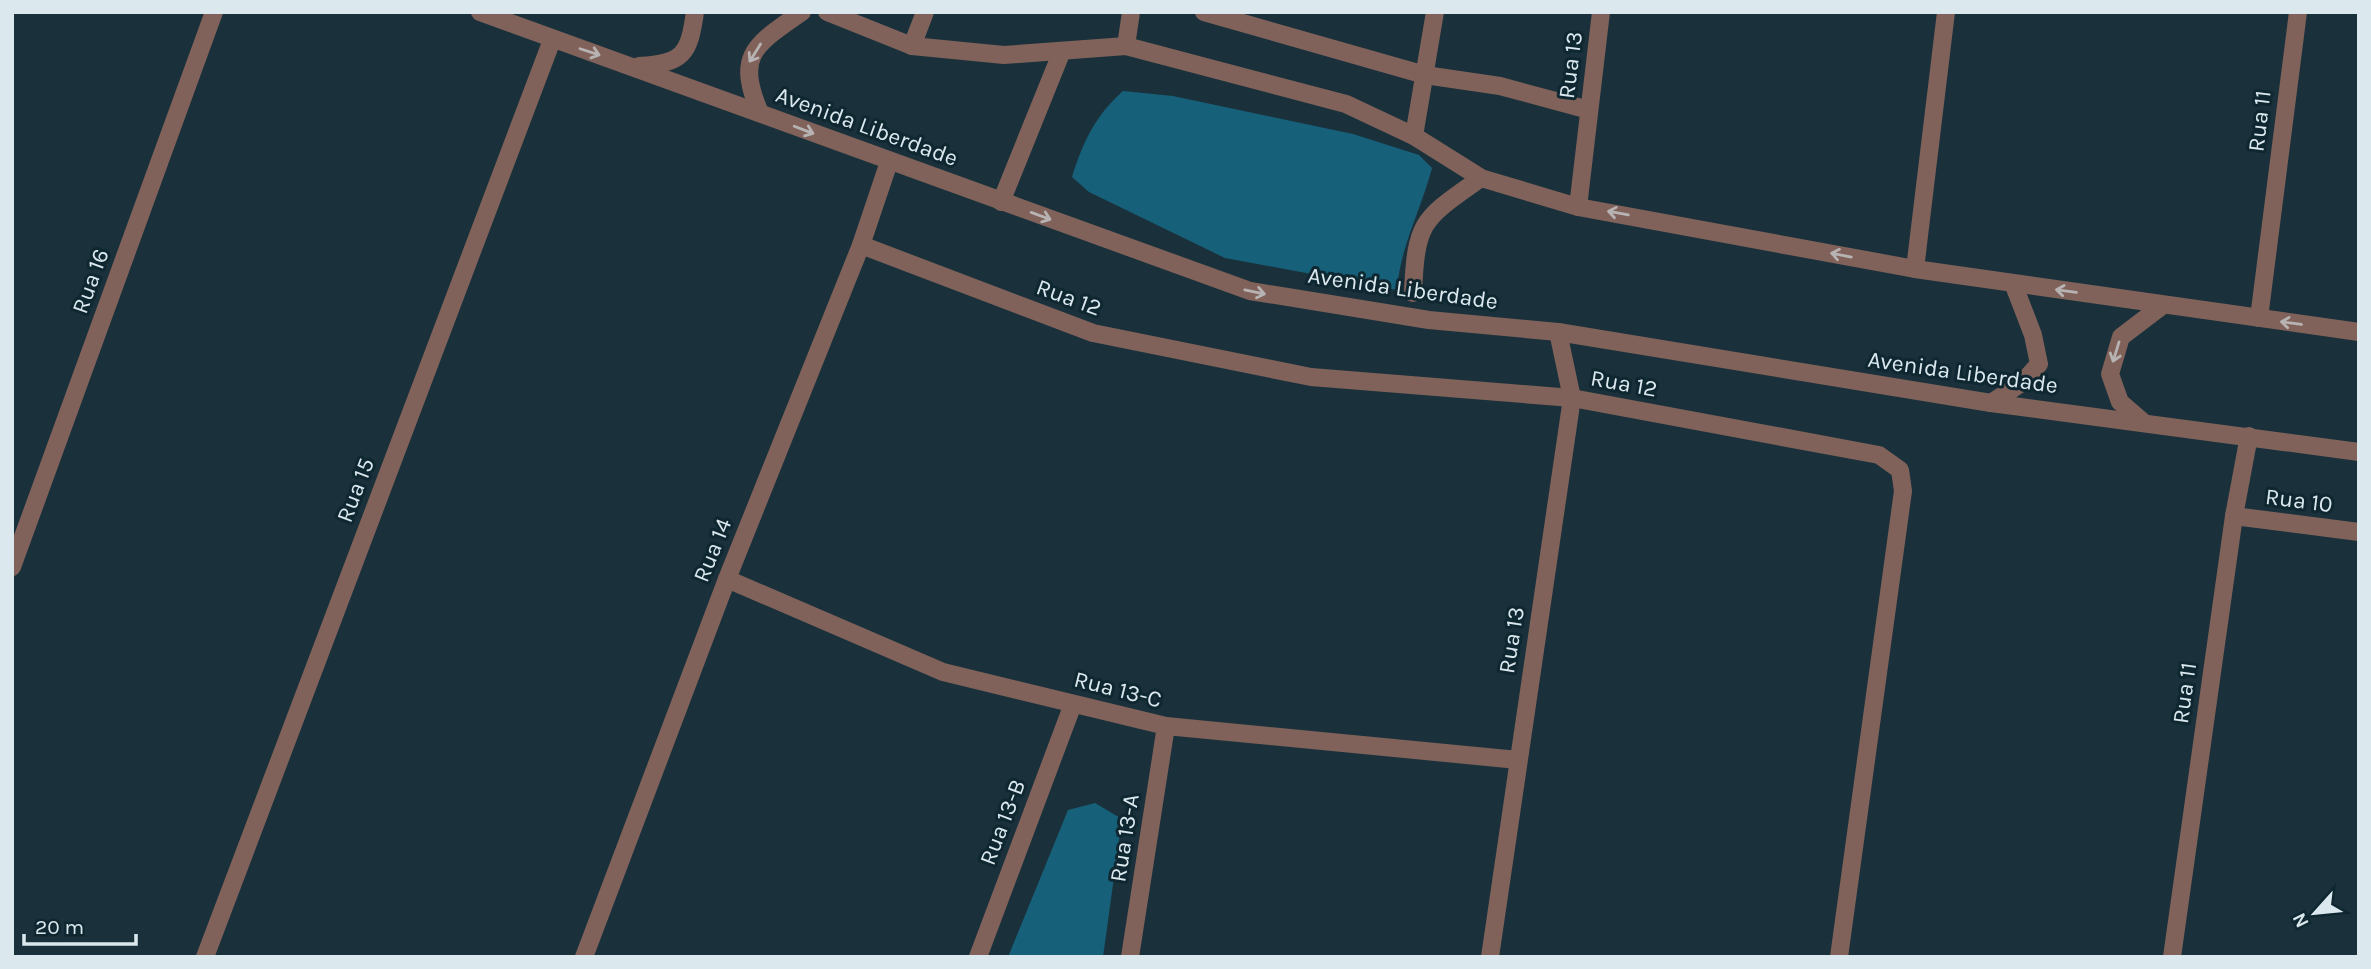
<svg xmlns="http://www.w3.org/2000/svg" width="2371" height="969" viewBox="0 0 2371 969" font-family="Karla,sans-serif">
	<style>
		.green { fill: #176079 }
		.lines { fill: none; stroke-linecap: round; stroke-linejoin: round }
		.service { stroke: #80625a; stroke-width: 18 }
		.minor { stroke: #80625a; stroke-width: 18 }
		.tertiary { stroke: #80625a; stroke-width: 18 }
		.oneway { stroke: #b7b3b3 }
		.labels { text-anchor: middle; stroke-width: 6; stroke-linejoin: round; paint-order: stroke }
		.street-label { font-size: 23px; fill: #dbe9ef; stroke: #0f2731 }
	</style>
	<rect width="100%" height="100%" fill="#1a313b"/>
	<!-- green -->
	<g class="green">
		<path d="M1123 91 1173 96 1353 134 1419 155 1432 168C1421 210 1400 247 1397 290L1225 258 1089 192 1072 177C1083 142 1095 116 1123 91Z"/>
		<path d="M1095 803 1122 819 1103 957H1008L1068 810Z"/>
	</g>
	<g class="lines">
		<!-- service -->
		<path class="service" d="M1425 75 1500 86 1589 110"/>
		<!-- minor -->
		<g class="minor">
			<path d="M1204 12 1425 75"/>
			<path d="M912 46 925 12"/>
			<path d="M1126 46 1131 12"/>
			<path d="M1414 136 1435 12"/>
			<path d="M1578 207 1601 12"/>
			<path d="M861 245 1093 333 1311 377 1572 398 1879 455 1900 470 1903 491 1839 957"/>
			<path d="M1915 269 1946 12"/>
			<path d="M1413 293C1416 220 1423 219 1481 178"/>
			<path d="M2259 318 2298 12"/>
			<path d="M2234 516 2359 532"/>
			<path d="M12 567 214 12"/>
			<path d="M727 579 943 672 1166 726 1518 760"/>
			<path d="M205 957 552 40"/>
			<path d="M584 957 727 579 861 245 889 162"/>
			<path d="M978 957 1073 704"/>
			<path d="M1130 957 1166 726"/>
			<path d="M1490 957 1572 398 1558 332"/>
			<path d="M2172 957 2234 516 2249 436"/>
		</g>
		<!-- tertiary -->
		<g class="tertiary">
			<path d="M480 12 1250 291 1429 320 1558 332 1991 403 2359 452"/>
			<path d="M827 12 912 46 1004 55 1126 46 1346 104 1414 136 1481 178 1578 207 1915 269 2359 332"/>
			<path d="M639 66C683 63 689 55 695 12"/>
			<path d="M760 113C735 54 755 45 802 12"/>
			<path d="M1001 202 1062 51"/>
			<path d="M1991 403 2023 382 2039 364 2033 335 2013 283"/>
			<path d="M2142 421 2120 402 2110 374 2121 337 2163 305"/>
		</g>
	</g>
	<!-- one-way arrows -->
	<defs><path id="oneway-shaft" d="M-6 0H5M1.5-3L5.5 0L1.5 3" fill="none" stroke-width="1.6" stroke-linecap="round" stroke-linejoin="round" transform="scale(1.75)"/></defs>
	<g class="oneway">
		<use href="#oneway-shaft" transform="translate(590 52) rotate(18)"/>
		<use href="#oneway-shaft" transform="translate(755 53) rotate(122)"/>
		<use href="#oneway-shaft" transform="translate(804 130) rotate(21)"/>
		<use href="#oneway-shaft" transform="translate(1618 213) rotate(-170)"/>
		<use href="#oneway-shaft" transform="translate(1041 216) rotate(20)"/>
		<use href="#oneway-shaft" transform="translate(1841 255) rotate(-169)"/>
		<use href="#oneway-shaft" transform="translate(2066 291) rotate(-172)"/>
		<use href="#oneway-shaft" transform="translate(1255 292) rotate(12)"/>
		<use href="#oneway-shaft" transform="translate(2291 323) rotate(-172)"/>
		<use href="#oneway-shaft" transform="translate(2116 352) rotate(107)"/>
	</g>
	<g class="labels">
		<!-- street labels -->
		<g class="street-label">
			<text transform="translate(1570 65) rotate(-83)" y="8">Rua 13</text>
			<text transform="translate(2259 121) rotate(-83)" y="8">Rua 11</text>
			<text transform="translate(867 126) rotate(20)" y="8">Avenida Liberdade</text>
			<text transform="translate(90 281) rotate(-70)" y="8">Rua 16</text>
			<text transform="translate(1403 288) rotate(8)" y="8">Avenida Liberdade</text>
			<text transform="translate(1069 297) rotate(20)" y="8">Rua 12</text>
			<text transform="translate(1963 372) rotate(8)" y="8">Avenida Liberdade</text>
			<text transform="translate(1624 383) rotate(10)" y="8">Rua 12</text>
			<text transform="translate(355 490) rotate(-69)" y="8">Rua 15</text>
			<text transform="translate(2299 500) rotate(7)" y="8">Rua 10</text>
			<text transform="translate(712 550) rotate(-68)" y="8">Rua 14</text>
			<text transform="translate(1511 640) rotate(-81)" y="8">Rua 13</text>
			<text transform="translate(1118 689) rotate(14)" y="8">Rua 13-C</text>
			<text transform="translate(2184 693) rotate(-82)" y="8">Rua 11</text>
			<text transform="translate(1002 822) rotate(-69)" y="8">Rua 13-B</text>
			<text transform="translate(1124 838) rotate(-81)" y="8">Rua 13-A</text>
		</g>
	</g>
	<!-- border -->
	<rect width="2371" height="969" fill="none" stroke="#dbe9ef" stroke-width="28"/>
	<!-- north arrow -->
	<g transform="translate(2315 913) rotate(243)" stroke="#0f2731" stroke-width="5" paint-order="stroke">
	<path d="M0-5L12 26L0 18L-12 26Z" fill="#dbe9ef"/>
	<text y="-10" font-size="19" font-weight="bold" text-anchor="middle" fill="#dbe9ef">N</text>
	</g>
	<!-- scale -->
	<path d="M24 934v10h112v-10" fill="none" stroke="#dbe9ef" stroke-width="3.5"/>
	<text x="35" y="934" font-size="21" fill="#dbe9ef" stroke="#0f2731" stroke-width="5" paint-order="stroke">20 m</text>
</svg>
